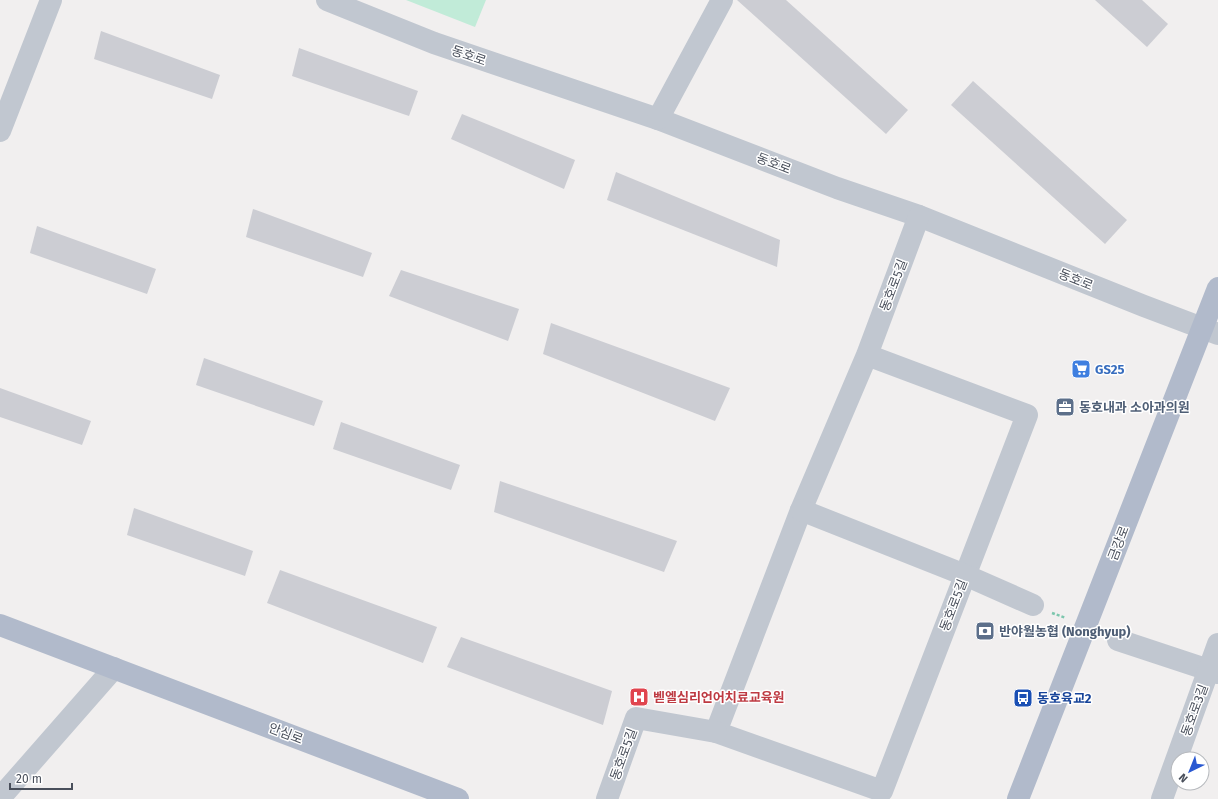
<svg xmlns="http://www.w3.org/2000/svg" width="1218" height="799" viewBox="0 0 1218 799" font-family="'Fira Sans','Noto Sans KR',sans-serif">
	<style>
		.green { fill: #c1ebd8 }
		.building { fill: #cccdd3 }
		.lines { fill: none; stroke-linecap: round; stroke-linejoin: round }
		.path { stroke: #7cc6ad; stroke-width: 2.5; stroke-dasharray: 3 2; stroke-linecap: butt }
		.minor { stroke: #c1c7d0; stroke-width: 22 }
		.major { stroke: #b1bacb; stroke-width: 22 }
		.labels { text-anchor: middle; stroke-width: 3; stroke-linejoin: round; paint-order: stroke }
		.street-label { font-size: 13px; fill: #494f5b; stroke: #fff }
		.shop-label { font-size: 13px; font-weight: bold; fill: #366cbe; stroke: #fff; text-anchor: start }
		.service-label { font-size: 13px; font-weight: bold; fill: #4e5e75; stroke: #fff; text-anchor: start }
		.health-label { font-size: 13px; font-weight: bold; fill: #be3a42; stroke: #fff; text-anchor: start }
		.transit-label { font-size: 13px; font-weight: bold; fill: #164399; stroke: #fff; text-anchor: start }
	</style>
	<rect width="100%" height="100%" fill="#f1efef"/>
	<!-- green -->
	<path class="green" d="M406 0H486L475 27Z"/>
	<!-- building -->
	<g class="building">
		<path d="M737 0H786L908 110 886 134Z"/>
		<path d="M1095 0H1142L1168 24 1147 47Z"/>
		<path d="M101 31 220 75 212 99 94 59Z"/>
		<path d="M299 48 418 91 409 116 292 76Z"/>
		<path d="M973 81 1127 220 1105 244 951 105Z"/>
		<path d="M462 114 575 160 564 189 451 139Z"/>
		<path d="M616 172 780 240 777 267 607 200Z"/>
		<path d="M253 209 372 253 363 277 246 237Z"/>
		<path d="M37 226 156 269 147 294 30 253Z"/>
		<path d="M401 270 519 309 508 341 389 296Z"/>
		<path d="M551 323 730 388 715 421 543 354Z"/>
		<path d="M204 358 323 401 314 426 196 385Z"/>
		<path d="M0 388 91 421 82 445 0 417Z"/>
		<path d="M341 422 460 465 451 490 333 449Z"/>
		<path d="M500 481 677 541 664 572 494 512Z"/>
		<path d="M134 508 253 551 245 576 127 535Z"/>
		<path d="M280 570 437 627 423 663 267 603Z"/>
		<path d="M461 637 612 691 603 725 447 667Z"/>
	</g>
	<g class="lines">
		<!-- path -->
		<path class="path" d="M1052 613 1066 618"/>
		<!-- minor -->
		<g class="minor">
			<path d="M327 0 434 43 658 119 837 188 919 216 1144 306 1218 334"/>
			<path d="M658 119 722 0"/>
			<path d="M0 131 51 0"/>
			<path d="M867 355 1027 415 882 791 716 732 801 510 867 355 919 216"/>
			<path d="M801 510 965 575 1033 605"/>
			<path d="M1118 640 1218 673"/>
			<path d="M0 798 114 668"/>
			<path d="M607 799 636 718 716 732"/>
			<path d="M1162 799 1218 644"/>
		</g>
		<!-- major -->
		<g class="major">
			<path d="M0 625 458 799"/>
			<path d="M1018 799 1218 288"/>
		</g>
	</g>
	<!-- icons -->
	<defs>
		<symbol id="supermarket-square" viewBox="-11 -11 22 22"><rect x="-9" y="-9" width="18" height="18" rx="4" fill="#3f7fe0" stroke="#fff"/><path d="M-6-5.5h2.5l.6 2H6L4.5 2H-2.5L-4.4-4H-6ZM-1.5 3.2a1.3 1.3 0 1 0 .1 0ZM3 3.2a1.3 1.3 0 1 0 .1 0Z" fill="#fff"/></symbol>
		<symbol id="office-square" viewBox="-11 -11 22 22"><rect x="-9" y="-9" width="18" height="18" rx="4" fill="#5c6f8a" stroke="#fff"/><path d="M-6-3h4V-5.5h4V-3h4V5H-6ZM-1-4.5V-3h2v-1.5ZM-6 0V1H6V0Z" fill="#fff"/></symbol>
		<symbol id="bank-square" viewBox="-11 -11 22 22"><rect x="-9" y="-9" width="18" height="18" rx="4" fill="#5c6f8a" stroke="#fff"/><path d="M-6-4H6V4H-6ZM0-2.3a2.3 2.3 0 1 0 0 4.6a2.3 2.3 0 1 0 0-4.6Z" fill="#fff"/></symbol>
		<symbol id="hospital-square" viewBox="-11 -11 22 22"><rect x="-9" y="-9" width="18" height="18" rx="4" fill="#e0444e" stroke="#fff"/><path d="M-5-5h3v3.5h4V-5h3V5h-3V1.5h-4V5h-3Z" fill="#fff"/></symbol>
		<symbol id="bus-square" viewBox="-11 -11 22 22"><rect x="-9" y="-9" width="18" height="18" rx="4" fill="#1a4fb4" stroke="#fff"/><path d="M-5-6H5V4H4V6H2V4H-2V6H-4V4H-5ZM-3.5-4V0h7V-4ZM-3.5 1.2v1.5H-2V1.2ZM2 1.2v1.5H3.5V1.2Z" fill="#fff"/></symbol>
	</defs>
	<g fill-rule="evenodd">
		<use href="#supermarket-square" x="1070" y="358" width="22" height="22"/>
		<use href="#office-square" x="1054" y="396" width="22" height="22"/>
		<use href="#bank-square" x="974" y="620" width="22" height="22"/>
		<use href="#hospital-square" x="628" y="686" width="22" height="22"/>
		<use href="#bus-square" x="1012" y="687" width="22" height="22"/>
	</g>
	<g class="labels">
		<!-- street labels -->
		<g class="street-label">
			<text transform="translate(469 55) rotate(19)" y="5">동호로</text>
			<text transform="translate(774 163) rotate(21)" y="5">동호로</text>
			<text transform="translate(1076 279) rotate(22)" y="5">동호로</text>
			<text transform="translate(893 285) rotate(-69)" y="5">동호로5길</text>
			<text transform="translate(1118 543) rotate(-69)" y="5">금강로</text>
			<text transform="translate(953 605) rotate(-69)" y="5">동호로5길</text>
			<text transform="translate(1194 710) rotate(-70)" y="5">동호로3길</text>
			<text transform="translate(286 733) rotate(21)" y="5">안심로</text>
			<text transform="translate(623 754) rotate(-70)" y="5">동호로5길</text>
		</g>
		<!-- shop labels -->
		<g class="shop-label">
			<text x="1095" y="374">GS25</text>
		</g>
		<!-- service labels -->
		<g class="service-label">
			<text x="1079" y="412">동호내과 소아과의원</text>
			<text x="999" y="636">반야월농협 (Nonghyup)</text>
		</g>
		<!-- health labels -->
		<g class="health-label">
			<text x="653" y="702">벧엘심리언어치료교육원</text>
		</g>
		<!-- transit labels -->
		<g class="transit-label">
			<text x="1037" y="703">동호육교2</text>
		</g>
	</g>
	<!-- north arrow -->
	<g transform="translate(1190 771) rotate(223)"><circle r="19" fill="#ffffff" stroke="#b6b9bd"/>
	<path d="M0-3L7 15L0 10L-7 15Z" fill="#2958d1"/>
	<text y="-6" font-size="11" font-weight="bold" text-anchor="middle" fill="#494f5b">N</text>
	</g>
	<!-- scale -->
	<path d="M10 783v6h62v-6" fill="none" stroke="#494f5b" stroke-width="2"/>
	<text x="16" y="783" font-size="12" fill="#494f5b" stroke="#ffffff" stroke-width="3" paint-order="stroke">20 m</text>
</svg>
